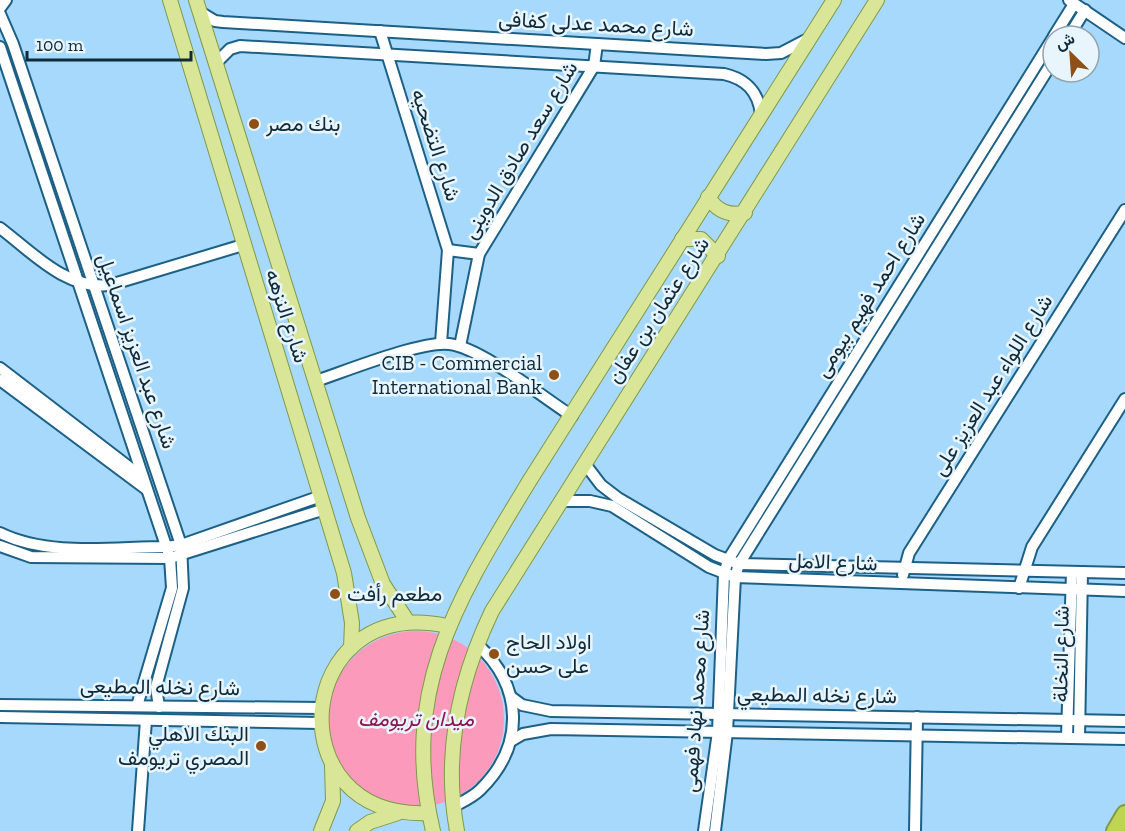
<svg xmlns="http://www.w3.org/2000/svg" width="1125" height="831" viewBox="0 0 1125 831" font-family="'Zilla Slab',Vazirmatn,serif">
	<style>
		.green { fill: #fc9abc }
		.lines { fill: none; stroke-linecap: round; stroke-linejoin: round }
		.minor-casing { stroke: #1d6086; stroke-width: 14 }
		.major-casing { stroke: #819949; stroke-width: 16 }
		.highway-casing { stroke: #819949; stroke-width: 20 }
		.minor { stroke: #fff; stroke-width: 10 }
		.major { stroke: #d9e697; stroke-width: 14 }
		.highway { stroke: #bfd551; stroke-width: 16 }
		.poi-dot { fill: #8e5016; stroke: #e8f5fd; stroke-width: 2 }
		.labels { text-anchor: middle; stroke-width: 5; stroke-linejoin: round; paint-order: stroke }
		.street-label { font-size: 21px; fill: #0f2a3a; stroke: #e8f5fd }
		.poi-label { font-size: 21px; fill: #0f2a3a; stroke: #e8f5fd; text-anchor: start }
		.park-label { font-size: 21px; font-style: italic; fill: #8d144f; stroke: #e8f5fd }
	</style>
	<rect width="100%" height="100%" fill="#a6d9fc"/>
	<!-- green -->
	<circle class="green" cx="416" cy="719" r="88"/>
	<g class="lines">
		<defs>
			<g id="minor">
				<path d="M1069 0 1125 38"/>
				<path d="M0 8 6 0"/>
				<path d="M200 12 215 21 223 22 766 54 781 53 806 40"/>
				<path d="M0 14 13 44 181 545 183 588 156 687 159 707"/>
				<path d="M380 31 448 250 441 343"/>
				<path d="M1054 36 1074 4"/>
				<path d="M1069 36 1085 10"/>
				<path d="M0 47 170 558 172 588 137 706"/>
				<path d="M216 63 230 49 240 46 724 74C746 79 758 91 761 114"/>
				<path d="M0 228C33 253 66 290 110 285L243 245"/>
				<path d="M448 250 479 254"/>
				<path d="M460 346 479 254 594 66 597 44"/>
				<path d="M0 368 142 477"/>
				<path d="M0 380 146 489"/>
				<path d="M316 381C346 371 420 341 449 344 480 347 544 398 572 416"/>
				<path d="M585 464 601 485 618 498 715 555 739 564 1125 573"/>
				<path d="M561 501H590L612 506 709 567 735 577 1125 591"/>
				<path d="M0 533C49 557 113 547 166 547L181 545 321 496"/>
				<path d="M0 546 31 557 170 558 325 509"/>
				<path d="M903 575 909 553 1125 210"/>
				<path d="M1019 588 1032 547 1125 399"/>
				<path d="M511 697 522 705 551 711 1125 721"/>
				<path d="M0 705 321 708"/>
				<path d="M0 717 320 723"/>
				<path d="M1067 737 1072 572"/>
				<path d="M1079 737 1082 572"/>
				<path d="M511 741 523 734 551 729 1125 739"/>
				<path d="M453 807C462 802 473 797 480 790 526 745 523 686 477 644"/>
				<path d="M138 831 146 720"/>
				<path d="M704 831 718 732 724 574 728 560 1053 38"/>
				<path d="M715 831 727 732 735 577 739 564 1053 61"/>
				<path d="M915 831 917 717"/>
			</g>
			<g id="major">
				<path d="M170 0 344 573 352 623 351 648"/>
				<path d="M196 0 358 518 383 584 408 622"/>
				<path d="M708 197C717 211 728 216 745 213"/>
				<path d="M682 239H701L718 256"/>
				<path d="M428 813C275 820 292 593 447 626"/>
				<path d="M321 831 333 801 332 765"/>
				<path d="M357 831 370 822 398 813"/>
				<path d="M433 831C399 688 459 597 530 480L834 0"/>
				<path d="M457 831C443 755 459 680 492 611L877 0"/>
			</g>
			<path id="highway" d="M1115 831 1125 814"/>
		</defs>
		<!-- minor casing -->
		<use href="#minor" class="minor-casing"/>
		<!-- major casing -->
		<use href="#major" class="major-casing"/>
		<!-- highway casing -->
		<use href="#highway" class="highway-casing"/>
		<!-- minor -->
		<use href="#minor" class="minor"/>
		<!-- major -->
		<use href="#major" class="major"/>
		<!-- highway -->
		<use href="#highway" class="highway"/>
	</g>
	<!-- markers -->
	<g class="poi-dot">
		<circle cx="254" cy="124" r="6"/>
		<circle cx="554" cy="375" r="6"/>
		<circle cx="335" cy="594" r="6"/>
		<circle cx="494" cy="654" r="6"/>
		<circle cx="261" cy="746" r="6"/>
	</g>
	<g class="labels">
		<!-- street labels -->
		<g class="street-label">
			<text transform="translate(596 24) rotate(3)" y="7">شارع محمد عدلى كفافى</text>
			<text transform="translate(436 145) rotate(72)" y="7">شارع التضحيه</text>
			<text transform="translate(520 150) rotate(-59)" y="7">شارع سعد صادق الدوينى</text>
			<text transform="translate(870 295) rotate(-58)" y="7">شارع احمد فهيم بيومى</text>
			<text transform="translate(658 310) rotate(-57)" y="7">شارع عثمان بن عفان</text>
			<text transform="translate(287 316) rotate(72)" y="7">شارع النزهه</text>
			<text transform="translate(137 351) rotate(71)" y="7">شارع عبد العزيز اسماعيل</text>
			<text transform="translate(992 385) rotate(-58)" y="7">شارع اللواء عبد العزيز على</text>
			<text transform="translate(833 562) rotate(2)" y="7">شارع الامل</text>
			<text transform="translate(1061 654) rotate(-89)" y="7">شارع النخلة</text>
			<text transform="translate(160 687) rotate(1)" y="7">شارع نخله المطيعى</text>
			<text transform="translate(817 695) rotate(1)" y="7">شارع نخله المطيعي</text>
			<text transform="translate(696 701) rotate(-86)" y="7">شارع محمد نهاد فهمى</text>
		</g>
		<!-- poi labels -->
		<g class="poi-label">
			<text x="266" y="131">بنك مصر</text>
			<text x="542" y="370" text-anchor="end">CIB - Commercial<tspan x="542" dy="24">International Bank</tspan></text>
			<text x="347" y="601">مطعم رأفت</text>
			<text x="506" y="649">اولاد الحاج<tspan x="506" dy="24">على حسن</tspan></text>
			<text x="249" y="741" text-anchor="end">البنك الاهلي<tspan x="249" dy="24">المصري تريومف</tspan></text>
		</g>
		<!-- park labels -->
		<g class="park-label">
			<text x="416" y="726">ميدان تريومف</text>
		</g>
	</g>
	<!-- north arrow -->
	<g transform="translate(1071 54) rotate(335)"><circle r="28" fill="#e8f5fd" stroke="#91a4af" stroke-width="1.5"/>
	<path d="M0-4.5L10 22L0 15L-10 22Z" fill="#8e5016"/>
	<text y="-9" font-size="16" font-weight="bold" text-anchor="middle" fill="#0f2a3a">ش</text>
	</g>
	<!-- scale -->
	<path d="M27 51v9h164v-9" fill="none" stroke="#0f2a3a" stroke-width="3"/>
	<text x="36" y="51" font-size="18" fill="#0f2a3a" stroke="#e8f5fd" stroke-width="4.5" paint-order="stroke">100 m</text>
</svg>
